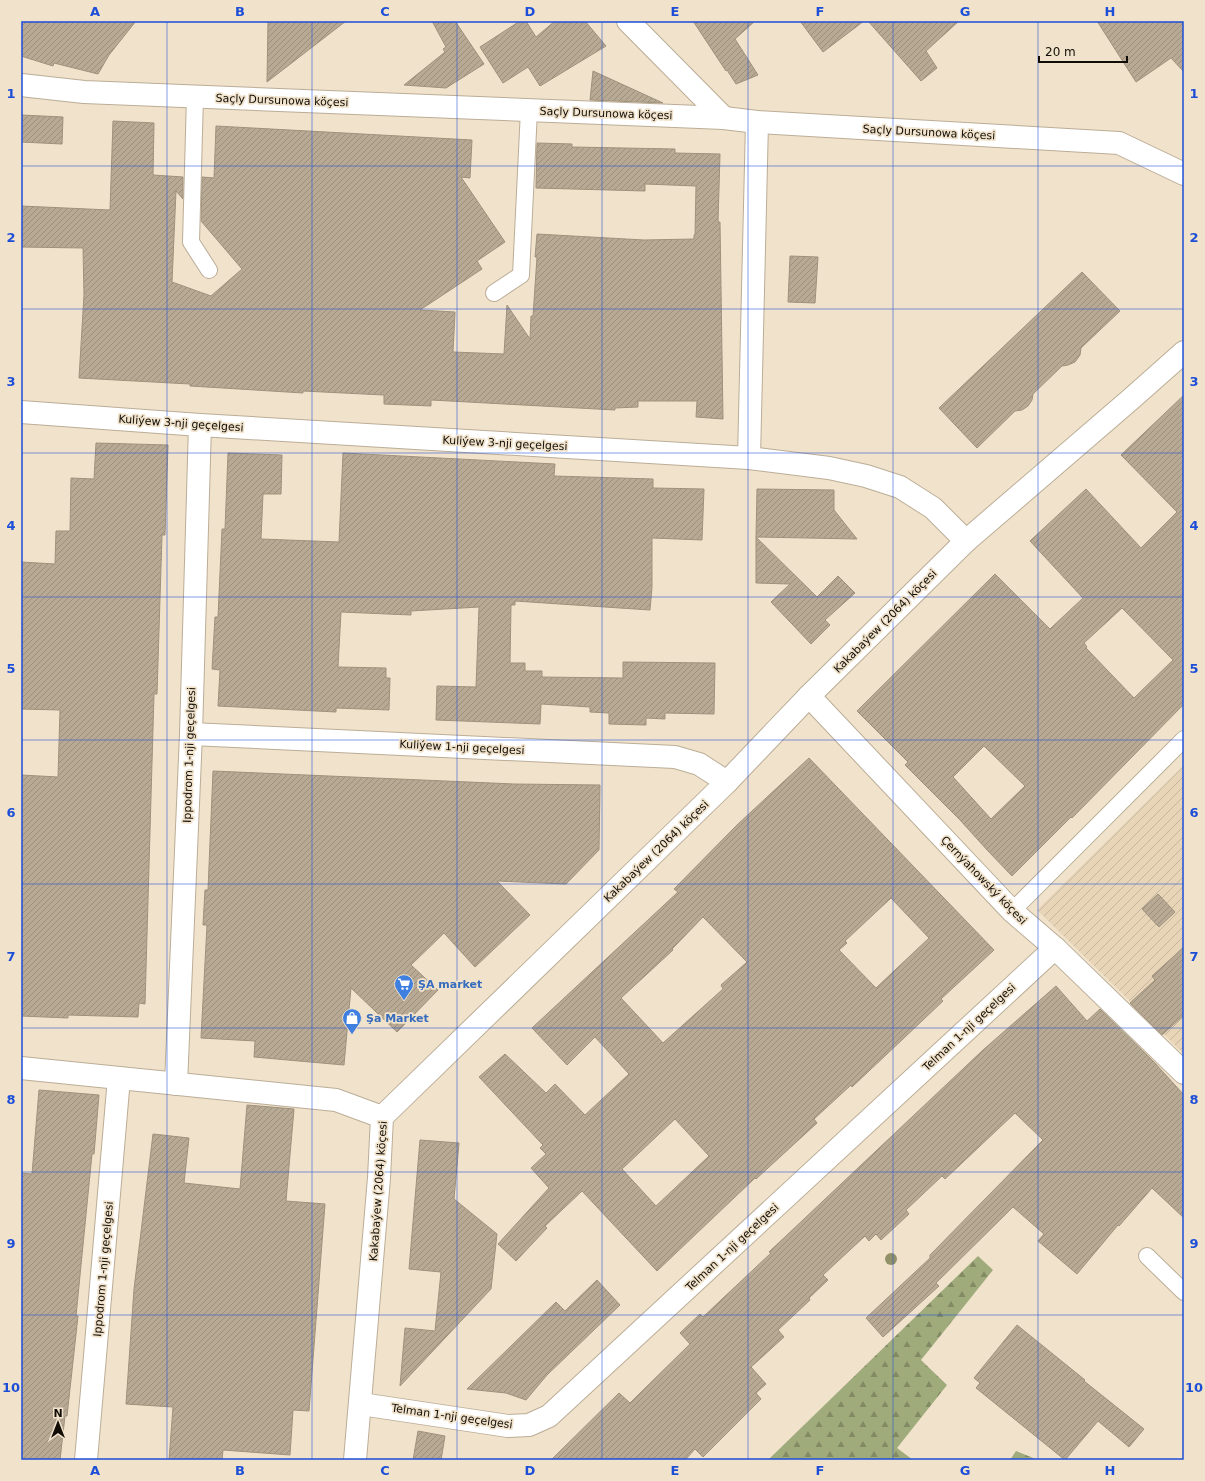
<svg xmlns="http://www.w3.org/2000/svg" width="1205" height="1481" viewBox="0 0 1205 1481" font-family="'DejaVu Sans',sans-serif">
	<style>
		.industrial { fill: url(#industrial-furrows) }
		.forest { fill: url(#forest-firs) }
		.building { fill: url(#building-hatch); stroke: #9f927d; fill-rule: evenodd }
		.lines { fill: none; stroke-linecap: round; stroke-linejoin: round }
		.service-casing { stroke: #bbad97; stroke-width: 18 }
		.minor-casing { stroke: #bbad97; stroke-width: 24 }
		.service { stroke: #fff; stroke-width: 16 }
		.minor { stroke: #fff; stroke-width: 22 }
		.tree { fill: #929269 }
		.grid { fill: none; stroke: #1d4ed8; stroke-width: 1; stroke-opacity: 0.55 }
		.labels { text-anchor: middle; stroke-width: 3.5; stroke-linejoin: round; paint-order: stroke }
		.street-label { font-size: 11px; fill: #110d06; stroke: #f0e2cb }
		.shop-label { font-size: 11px; font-weight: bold; fill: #366cbe; stroke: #f0e2cb; text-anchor: start }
		.neatline { fill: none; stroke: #1d4ed8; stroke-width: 1.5 }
		.grid-label { font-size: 13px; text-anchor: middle; font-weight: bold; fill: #1d4ed8 }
	</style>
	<defs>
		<pattern id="industrial-furrows" width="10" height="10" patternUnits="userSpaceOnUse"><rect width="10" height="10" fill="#e8d5b8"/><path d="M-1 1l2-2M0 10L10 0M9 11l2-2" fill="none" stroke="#c6b69d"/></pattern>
		<pattern id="forest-firs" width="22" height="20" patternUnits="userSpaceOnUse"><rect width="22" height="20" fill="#a0ab7b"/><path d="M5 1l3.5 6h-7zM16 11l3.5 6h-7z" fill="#818a63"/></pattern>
		<pattern id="building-hatch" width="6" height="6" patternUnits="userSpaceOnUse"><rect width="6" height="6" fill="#b7a993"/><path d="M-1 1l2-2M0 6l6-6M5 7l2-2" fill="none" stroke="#9c907d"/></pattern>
	</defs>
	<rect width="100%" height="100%" fill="#f0e2cb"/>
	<!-- industrial -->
	<path class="industrial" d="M1184 765V1054L1037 910Z"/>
	<!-- forest -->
	<g class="forest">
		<path d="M978 1256 993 1270 921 1360 947 1385 897 1448 913 1460H768Z"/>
		<path d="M1016 1451 1038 1460H1010Z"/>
	</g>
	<!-- building -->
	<g class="building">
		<path d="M21 21H136L109 55 98 74 54 63 53 66 21 56Z"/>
		<path d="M268 21H346L267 82Z"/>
		<path d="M432 21H455L484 64 446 88 404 85 445 52 443 49 446 47Z"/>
		<path d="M520 21H526L536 37 555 21H585L606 46 540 86 528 67 503 83 480 47Z"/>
		<path d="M693 21H755L735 39 758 75 736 84 727 70 726 71Z"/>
		<path d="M800 21H864L823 52Z"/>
		<path d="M868 21H959L926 51 937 68 921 81Z"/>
		<path d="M1097 21H1184V72L1171 58 1136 82Z"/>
		<path d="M593 71 663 103 590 100Z"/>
		<path d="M21 115 63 117 62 144 21 142Z"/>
		<path d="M113 121 154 123 153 175 183 177V199L176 191 172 282 211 296 242 269 201 221 202 177 214 178 216 126 472 140 470 178 461 177 505 242 477 261 482 269 420 310 455 312 453 352 504 354 507 305 530 339 531 316H533L537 257H535L537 234 644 240 694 239V235H695L696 186 645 184V191L536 188 537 143 572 144V147L675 149V153L720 154 718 222H720L723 419 696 417 697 401H638V407L615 408V410L431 400V406L384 404V395L303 391V393L239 389 190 386V384L79 378 84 295 83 248 21 247V206L110 210Z"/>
		<path d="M790 256 818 257 815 303 788 302Z"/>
		<path d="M1082 272 1120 311 1081 348 1080 355 1075 362 1068 365 1062 366 1033 394 1032 400 1028 406 1022 410 1015 411 977 448 939 408Z"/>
		<path d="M1184 395V704L1072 818 1071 817 1012 876 988 851 960 820 905 765 908 762 857 711 995 574 1050 629 1083 598 1030 541 1086 489 1141 548 1177 512 1121 455ZM1122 608 1173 660 1134 698 1086 648 1087 647 1084 643ZM984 746 1025 786 991 819 953 777Z"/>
		<path d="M96 443 168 445 165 535H162L157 694H154L145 1004 139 1003 138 1017 68 1015V1018L21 1016V775L58 777 60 710 21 709 23 611 21 610V562L55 564 56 531H70L71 478 94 479Z"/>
		<path d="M228 453 282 455 281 494H263L261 539 339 542 343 453 555 464 554 476 653 479V488L704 489 702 540 652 538V587L650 610 515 601V605H511L510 663H525V671H542V677L623 678V662L715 663 714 714 665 713V719L646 718V725L609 724V713L590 712V707L541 704 540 724 436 720 437 686 476 687 479 607 411 611V615L341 612 338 667 386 668V678H390L389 710 336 708V712L218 706 220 670 212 669 215 617H218L222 529H225Z"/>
		<path d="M757 489 834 490V510L857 539 756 537 817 597 838 576 855 593 825 620 830 625 811 644 771 602 790 584 756 583V537Z"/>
		<path d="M809 758 994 950 941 999 943 1001 904 1038 852 1087 851 1085 814 1119 817 1123 756 1179 755 1178 657 1271 582 1191 545 1226 547 1228 516 1261 498 1244 549 1188 531 1168 546 1154 540 1148 543 1145 479 1077 505 1054 546 1093 555 1084 585 1115 629 1074 595 1037 567 1065 532 1028 678 892 674 889 737 825ZM891 898 929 938 876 988 839 950 847 943 845 941ZM703 917 747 962 721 985 723 989 663 1043 621 998 673 950 672 949ZM675 1119 709 1156 656 1206 622 1169Z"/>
		<path d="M213 771 514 784 600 785 599 850 566 884 497 881 530 915 475 967 444 933 411 965 438 990 397 1032 351 988 344 1065 254 1057 255 1041 201 1038 207 925H203L205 890H208Z"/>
		<path d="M1158 894 1175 912 1159 927 1142 909Z"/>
		<path d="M1184 947V1015L1162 1035 1130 1003 1155 980 1152 976Z"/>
		<path d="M1056 986 1087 1021 1100 1009 1154 1062 1184 1095V1218L1152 1188 1119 1226 1118 1225 1077 1274 1038 1241 1044 1234 1013 1207 936 1283 939 1286 883 1337 866 1318 930 1258V1255L1043 1140 1015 1113 945 1179 942 1176 906 1210 909 1214 881 1240 876 1234 869 1241 865 1236 823 1275 828 1280 809 1298 810 1300 778 1330 784 1337 751 1367 766 1384 756 1393 761 1399 703 1457 695 1449 685 1460H551L619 1393 630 1403 690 1344 680 1333 700 1314 703 1317 771 1253 769 1252 983 1050Z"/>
		<path d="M39 1090 99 1095 94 1154H92L76 1316H78L67 1416H65L60 1460H21V1173L32 1174Z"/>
		<path d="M247 1105 294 1109 286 1201 325 1204 309 1411 293 1410 290 1455 223 1450 222 1460H169L173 1407 126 1404 134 1289 153 1134 189 1138 184 1183 240 1189Z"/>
		<path d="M420 1140 459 1143 454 1199 497 1234 491 1289 400 1386 405 1328 435 1331 441 1272 409 1269Z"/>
		<path d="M597 1280 620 1305 547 1375 526 1400 506 1393 467 1389 556 1302 565 1311Z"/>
		<path d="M1017 1325 1085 1380 1084 1381 1144 1429 1129 1447 1098 1421 1065 1460 976 1388 980 1383 974 1378Z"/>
		<path d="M418 1431 445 1436 441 1460H413Z"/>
	</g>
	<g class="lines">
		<defs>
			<g id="service">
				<path d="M195 96 191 242 209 270"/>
				<path d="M494 293 521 275 529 110"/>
				<path d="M1012 911 1184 739"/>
				<path d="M1147 1256 1184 1292"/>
			</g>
			<g id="minor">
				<path d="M628 21 724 118"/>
				<path d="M21 85 84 92 724 118 757 122 1119 143 1184 174"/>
				<path d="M21 412 200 425 749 458 829 468 866 476 900 487 933 508 966 541"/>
				<path d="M749 458 757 122"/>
				<path d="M809 696 1012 911 1055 948 1184 1073"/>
				<path d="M191 734 675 757 699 764 727 782"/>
				<path d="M21 1068 336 1100 382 1117"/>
				<path d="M176 1084 191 734 200 425"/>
				<path d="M361 1404 508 1426 529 1425 549 1416 1055 948"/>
				<path d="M86 1460 119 1078"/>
				<path d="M355 1460 379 1178 382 1117 727 782 809 696 966 541 1131 399 1184 352"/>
			</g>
		</defs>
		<!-- service casing -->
		<use href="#service" class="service-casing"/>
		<!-- minor casing -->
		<use href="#minor" class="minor-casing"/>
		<!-- service -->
		<use href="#service" class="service"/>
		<!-- minor -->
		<use href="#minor" class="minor"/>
	</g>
	<!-- trees -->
	<circle class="tree" cx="891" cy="1259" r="6"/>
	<!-- grid -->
	<path class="grid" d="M167 21V1460M312 21V1460M457 21V1460M602 21V1460M748 21V1460M893 21V1460M1038 21V1460M21 166H1184M21 309H1184M21 453H1184M21 597H1184M21 740H1184M21 884H1184M21 1028H1184M21 1172H1184M21 1315H1184"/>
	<!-- icons -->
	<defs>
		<symbol id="supermarket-pin" viewBox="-11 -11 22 30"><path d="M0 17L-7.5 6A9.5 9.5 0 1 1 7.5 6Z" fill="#3f7fe0" stroke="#f0e2cb"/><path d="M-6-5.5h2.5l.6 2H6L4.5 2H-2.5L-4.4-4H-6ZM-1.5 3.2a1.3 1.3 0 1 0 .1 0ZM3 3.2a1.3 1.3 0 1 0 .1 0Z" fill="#fff"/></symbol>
		<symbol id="shop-pin" viewBox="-11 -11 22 30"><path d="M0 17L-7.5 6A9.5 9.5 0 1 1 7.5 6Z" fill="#3f7fe0" stroke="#f0e2cb"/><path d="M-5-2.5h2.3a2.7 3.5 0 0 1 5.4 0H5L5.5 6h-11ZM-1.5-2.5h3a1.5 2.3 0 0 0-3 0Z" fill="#fff"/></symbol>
	</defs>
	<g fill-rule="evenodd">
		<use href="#supermarket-pin" x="393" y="973" width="22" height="30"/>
		<use href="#shop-pin" x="341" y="1007" width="22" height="30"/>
	</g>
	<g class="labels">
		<!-- street labels -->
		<g class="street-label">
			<text transform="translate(282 100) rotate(2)" y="4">Saçly Dursunowa köçesi</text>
			<text transform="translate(606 113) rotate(2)" y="4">Saçly Dursunowa köçesi</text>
			<text transform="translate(929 132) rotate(3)" y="4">Saçly Dursunowa köçesi</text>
			<text transform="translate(181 423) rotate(4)" y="4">Kuliýew 3-nji geçelgesi</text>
			<text transform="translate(505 443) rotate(3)" y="4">Kuliýew 3-nji geçelgesi</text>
			<text transform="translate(885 621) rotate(-45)" y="4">Kakabaýew (2064) köçesi</text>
			<text transform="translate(462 747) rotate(3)" y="4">Kuliýew 1-nji geçelgesi</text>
			<text transform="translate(189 755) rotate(-88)" y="4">Ippodrom 1-nji geçelgesi</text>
			<text transform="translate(656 851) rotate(-44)" y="4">Kakabaýew (2064) köçesi</text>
			<text transform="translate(984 880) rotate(46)" y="4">Çernýahowský köçesi</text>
			<text transform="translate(969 1027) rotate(-43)" y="4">Telman 1-nji geçelgesi</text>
			<text transform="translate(378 1191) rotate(-86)" y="4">Kakabaýew (2064) köçesi</text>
			<text transform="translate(732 1247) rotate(-43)" y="4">Telman 1-nji geçelgesi</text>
			<text transform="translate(103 1269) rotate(-85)" y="4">Ippodrom 1-nji geçelgesi</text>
			<text transform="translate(452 1416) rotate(8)" y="4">Telman 1-nji geçelgesi</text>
		</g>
		<!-- shop labels -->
		<g class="shop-label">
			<text x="418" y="988">ŞA market</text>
			<text x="366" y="1022">Şa Market</text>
		</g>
	</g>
	<!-- border -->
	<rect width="1205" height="1481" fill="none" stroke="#f0e2cb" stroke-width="44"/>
	<!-- north arrow -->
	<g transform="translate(58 1423)" stroke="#f0e2cb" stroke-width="3" paint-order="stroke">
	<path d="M0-3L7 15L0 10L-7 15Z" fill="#110d06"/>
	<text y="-6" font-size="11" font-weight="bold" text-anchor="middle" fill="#110d06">N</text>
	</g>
	<!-- scale -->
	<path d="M1039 56v6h88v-6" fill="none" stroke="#110d06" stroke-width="2"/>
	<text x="1045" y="56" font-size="12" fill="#110d06" stroke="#f0e2cb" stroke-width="3" paint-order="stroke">20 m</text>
	<rect x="22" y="22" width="1161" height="1437" class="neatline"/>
	<g class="grid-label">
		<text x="95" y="16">A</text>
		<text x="240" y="16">B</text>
		<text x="385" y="16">C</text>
		<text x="530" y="16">D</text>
		<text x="675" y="16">E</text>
		<text x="820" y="16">F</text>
		<text x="965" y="16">G</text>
		<text x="1110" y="16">H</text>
		<text x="11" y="98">1</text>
		<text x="1194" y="98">1</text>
		<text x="11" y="242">2</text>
		<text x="1194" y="242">2</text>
		<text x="11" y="386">3</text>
		<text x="1194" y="386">3</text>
		<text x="11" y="530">4</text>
		<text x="1194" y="530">4</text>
		<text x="11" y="673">5</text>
		<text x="1194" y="673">5</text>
		<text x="11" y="817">6</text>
		<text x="1194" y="817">6</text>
		<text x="11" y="961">7</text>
		<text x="1194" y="961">7</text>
		<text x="11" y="1104">8</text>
		<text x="1194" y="1104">8</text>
		<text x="11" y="1248">9</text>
		<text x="1194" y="1248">9</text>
		<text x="11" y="1392">10</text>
		<text x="1194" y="1392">10</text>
		<text x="95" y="1475">A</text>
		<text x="240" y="1475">B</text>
		<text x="385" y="1475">C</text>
		<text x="530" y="1475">D</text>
		<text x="675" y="1475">E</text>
		<text x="820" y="1475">F</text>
		<text x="965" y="1475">G</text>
		<text x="1110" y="1475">H</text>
	</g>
</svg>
